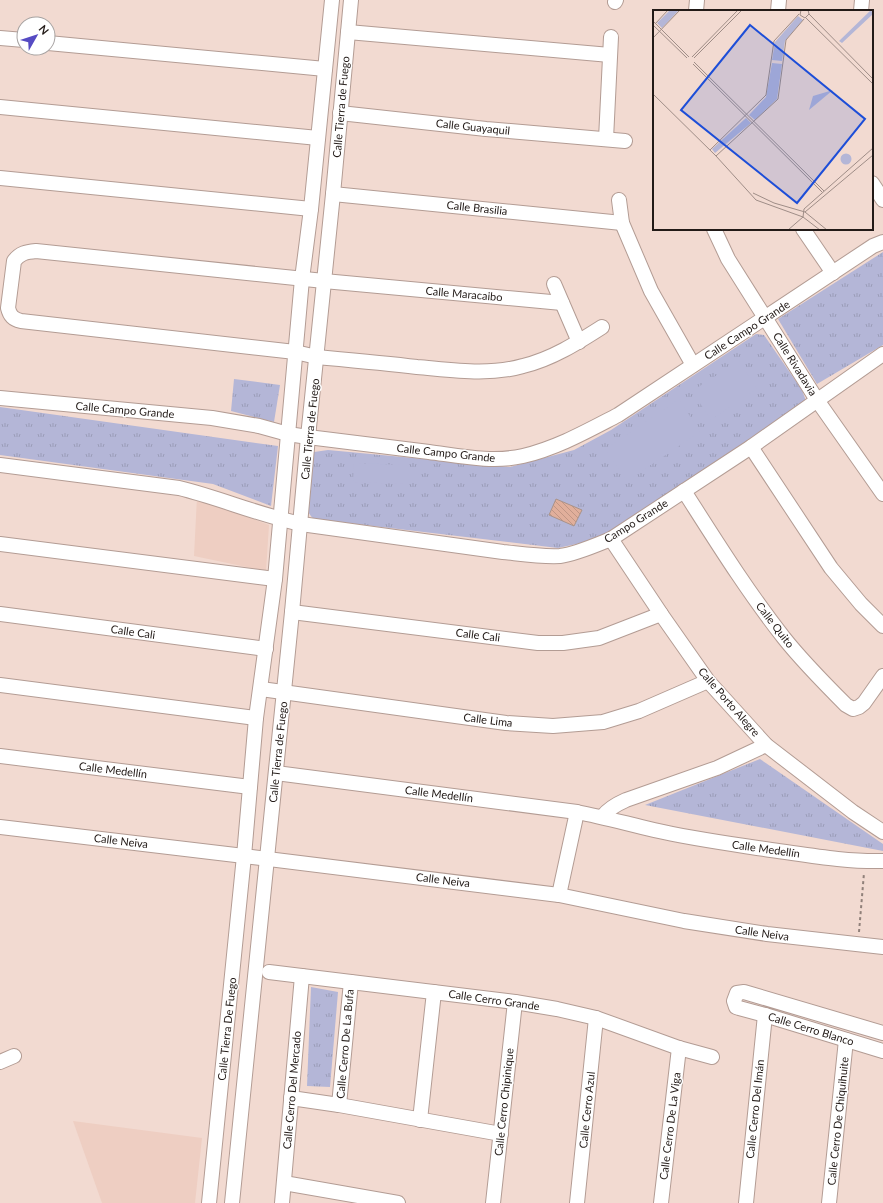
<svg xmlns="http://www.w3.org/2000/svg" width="883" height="1203" viewBox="0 0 883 1203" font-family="Lato,sans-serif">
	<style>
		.built { fill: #eecec2 }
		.grass { fill: url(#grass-tufts) }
		.pitch { fill: #b4b6d7 }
		.building { fill: url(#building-back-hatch); stroke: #a9938a }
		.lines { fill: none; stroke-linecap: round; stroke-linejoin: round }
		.minor-casing { stroke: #b39c94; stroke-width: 16 }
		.path { stroke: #90807a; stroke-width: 2; stroke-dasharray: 3 3; stroke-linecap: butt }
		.minor { stroke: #fff; stroke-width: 14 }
		.labels { text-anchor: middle; stroke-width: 3; stroke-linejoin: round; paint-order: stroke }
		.street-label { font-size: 11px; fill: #221a17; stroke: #fff }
		.inset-road { fill: none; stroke: #9f8d87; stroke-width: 1 }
		.view { fill: #1d4ed8; fill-opacity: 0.15; stroke: #1d4ed8; stroke-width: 2 }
		.inset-edge { fill: none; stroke: #221a17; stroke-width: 2 }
	</style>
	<defs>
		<pattern id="grass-tufts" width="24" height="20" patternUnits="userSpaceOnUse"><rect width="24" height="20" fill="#b4b6d7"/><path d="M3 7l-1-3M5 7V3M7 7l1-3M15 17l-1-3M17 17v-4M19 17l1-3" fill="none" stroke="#9a9cb8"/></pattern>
		<pattern id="building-back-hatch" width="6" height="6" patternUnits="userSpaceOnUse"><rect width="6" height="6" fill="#e1af9b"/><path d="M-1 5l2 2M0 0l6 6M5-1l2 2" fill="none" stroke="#c19685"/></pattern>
	</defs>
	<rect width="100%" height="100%" fill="#f2dad1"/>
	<!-- built -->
	<g class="built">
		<path d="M197 497 269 525 266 571 194 556Z"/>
		<path d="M73 1121 202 1138 195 1203H102Z"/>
	</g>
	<!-- grass -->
	<g class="grass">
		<path d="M883 252V345L817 384 778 319Z"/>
		<path d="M756 334 764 335 802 390 806 401 803 405 610 532 590 541 558 548 314 519C309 515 308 511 306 506L314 452 328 450 510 467 574 450 611 430Z"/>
		<path d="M234 379 280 385 274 422 231 411Z"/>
		<path d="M0 407 278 446 271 506 213 484 0 455Z"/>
		<path d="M760 759 883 844V851L645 805Z"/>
		<path d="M311 987 338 992 330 1087 307 1086Z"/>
	</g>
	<!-- pitch -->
	<g class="pitch">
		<path d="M739 361 757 389 711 420 692 391Z"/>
		<path d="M679 399 700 432 627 481 605 449Z"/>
		<path d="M354 463 405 465V484L353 482Z"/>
	</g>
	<!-- building -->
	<path class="building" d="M556 499 582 510 574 526 549 515Z"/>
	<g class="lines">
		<defs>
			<g id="minor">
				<path d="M615 2 616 0"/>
				<path d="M696 11 697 0"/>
				<path d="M778 11 779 0"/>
				<path d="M861 11 862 0"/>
				<path d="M348 32 610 55"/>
				<path d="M0 38 24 40"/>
				<path d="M48 43 325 69"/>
				<path d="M0 107 318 138"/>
				<path d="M340 113 486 129 625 141"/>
				<path d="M606 139 611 37"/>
				<path d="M0 178 311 209"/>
				<path d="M872 183 883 200"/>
				<path d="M333 194 622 223"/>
				<path d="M619 200 622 223 651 291 693 365"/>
				<path d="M714 229 728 259 817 400 883 494"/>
				<path d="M803 229 833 273"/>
				<path d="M554 284 579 342"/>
				<path d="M562 303 324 281 36 251C26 252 20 253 14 261L8 308C10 316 13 319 21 321L295 352 317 357C350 360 384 363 417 367 452 370 488 376 523 366 552 359 577 343 602 327"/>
				<path d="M0 398 212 418 259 426 288 434 308 437C349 442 389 447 429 452 460 456 493 463 523 456 557 448 587 431 618 415L873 246 883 242"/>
				<path d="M751 447 831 568 861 604 883 626"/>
				<path d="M0 465 179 488C220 498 259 515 301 524L503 552C522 554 541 557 560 556 576 554 596 545 611 539L751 447 883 354"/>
				<path d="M684 491C716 541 747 591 784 638 803 662 824 683 846 705L853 709 859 707 864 703 883 676"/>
				<path d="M611 539 661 614 708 681 766 745 853 812 883 832"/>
				<path d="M0 544 275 579"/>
				<path d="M292 612 538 643H563L599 638 661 614"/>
				<path d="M0 614 266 649"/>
				<path d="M0 685 256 718"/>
				<path d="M261 689 506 723 553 726 603 722 639 711 708 681"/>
				<path d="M0 756 250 787"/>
				<path d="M276 773 577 812C603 817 628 824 654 830 693 839 732 844 771 850 808 855 846 862 883 861"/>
				<path d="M603 816C609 808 617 804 626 800L717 768 766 745"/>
				<path d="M0 827 244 856 559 895 684 921 767 934 883 947"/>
				<path d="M559 895 577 812"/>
				<path d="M269 972 515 1002 557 1009 596 1018 679 1048 712 1057"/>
				<path d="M883 1033 744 992 737 993 734 1001 736 1007 739 1008 765 1015 883 1051"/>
				<path d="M0 1062 14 1056"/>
				<path d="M291 1098 339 1105 501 1134"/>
				<path d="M339 1105 351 982"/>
				<path d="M420 1120 434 992"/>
				<path d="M284 1183 398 1203"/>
				<path d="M209 1203 244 856 256 718 275 579 302 279 311 209 332 0"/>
				<path d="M232 1203 292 612 308 437 333 194 351 0"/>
				<path d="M282 1203 302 976"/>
				<path d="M493 1203 515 1002"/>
				<path d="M577 1203 596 1018"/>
				<path d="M661 1203 679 1048"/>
				<path d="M746 1203 765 1015"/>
				<path d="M829 1203 846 1040"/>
			</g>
		</defs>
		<!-- minor casing -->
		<use href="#minor" class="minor-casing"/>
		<!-- path -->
		<path class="path" d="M859 932 864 873"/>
		<!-- minor -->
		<use href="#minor" class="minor"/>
	</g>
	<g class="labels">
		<!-- street labels -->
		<g class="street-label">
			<text transform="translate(341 107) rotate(-85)" y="4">Calle Tierra de Fuego</text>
			<text transform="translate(473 127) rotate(6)" y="4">Calle Guayaquil</text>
			<text transform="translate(477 208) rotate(6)" y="4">Calle Brasilia</text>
			<text transform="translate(464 294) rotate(5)" y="4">Calle Maracaibo</text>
			<text transform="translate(747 330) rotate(-33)" y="4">Calle Campo Grande</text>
			<text transform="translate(795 364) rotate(58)" y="4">Calle Rivadavia</text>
			<text transform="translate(125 410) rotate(5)" y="4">Calle Campo Grande</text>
			<text transform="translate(310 429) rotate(-84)" y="4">Calle Tierra de Fuego</text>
			<text transform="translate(446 453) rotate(6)" y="4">Calle Campo Grande</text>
			<text transform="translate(636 521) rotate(-32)" y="4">Campo Grande</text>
			<text transform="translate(775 625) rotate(52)" y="4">Calle Quito</text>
			<text transform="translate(133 632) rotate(8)" y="4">Calle Cali</text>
			<text transform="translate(478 635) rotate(7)" y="4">Calle Cali</text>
			<text transform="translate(729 702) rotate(49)" y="4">Calle Porto Alegre</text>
			<text transform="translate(488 720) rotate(7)" y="4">Calle Lima</text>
			<text transform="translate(278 752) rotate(-84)" y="4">Calle Tierra de Fuego</text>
			<text transform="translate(113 770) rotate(7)" y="4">Calle Medellín</text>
			<text transform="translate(439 794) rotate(7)" y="4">Calle Medellín</text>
			<text transform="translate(121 841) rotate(7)" y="4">Calle Neiva</text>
			<text transform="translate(766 849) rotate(8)" y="4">Calle Medellín</text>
			<text transform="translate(443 880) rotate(7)" y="4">Calle Neiva</text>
			<text transform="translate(762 933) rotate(8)" y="4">Calle Neiva</text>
			<text transform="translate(494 1000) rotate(8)" y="4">Calle Cerro Grande</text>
			<text transform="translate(227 1029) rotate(-84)" y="4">Calle Tierra De Fuego</text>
			<text transform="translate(811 1029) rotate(17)" y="4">Calle Cerro Blanco</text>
			<text transform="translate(345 1044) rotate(-85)" y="4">Calle Cerro De La Bufa</text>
			<text transform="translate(292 1090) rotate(-85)" y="4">Calle Cerro Del Mercado</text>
			<text transform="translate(504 1102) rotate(-84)" y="4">Calle Cerro Chipinique</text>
			<text transform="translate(755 1109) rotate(-84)" y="4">Calle Cerro Del Imán</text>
			<text transform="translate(587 1110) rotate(-84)" y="4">Calle Cerro Azul</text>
			<text transform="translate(838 1121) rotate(-84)" y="4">Calle Cerro De Chiquihuite</text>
			<text transform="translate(670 1126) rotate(-83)" y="4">Calle Cerro De La Viga</text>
		</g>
	</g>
	<!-- overview -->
	<g transform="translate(653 10)">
		<rect width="220" height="220" fill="#f2dad1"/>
		<path d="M17 0H26L9 18 4 13ZM218 0 220 4 189 33 186 31ZM145 6 150 10 132 31 129 51 119 50 122 32ZM119 53 129 54 124 89 102 110 96 105 113 87ZM180 80 156 100 160 86ZM93 108 98 113 62 143 59 139ZM187.5 149a5.5 5.5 0 1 1 11 0a5.5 5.5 0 1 1-11 0Z" fill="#b4b6d7"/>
		<path class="inset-road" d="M148 0 147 5 152 8 156 4 155 0M156 4 220 69M153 8 220 74M0 11 36 47M2 14 15 0M0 15 34 48M0 28 27 0M39 47 85 0M41 48 89 0M41 52 171 181M40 54 169 182M0 84 63 146 103 190 150 207M57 140 113 85 121 31 146 4M63 146 125 89 133 30 151 9M100 183 121 193 152 202M152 202 220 145M152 202 174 220M135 220 150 207M167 220 150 207 151 199 220 138"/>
		<path class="view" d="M97 15 212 109 144 193 28 100Z"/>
		<rect width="220" height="220" class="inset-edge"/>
	</g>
	<!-- north arrow -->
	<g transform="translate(36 36) rotate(51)"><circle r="19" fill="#ffffff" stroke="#a7a3a2"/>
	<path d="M0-3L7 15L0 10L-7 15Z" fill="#564bc3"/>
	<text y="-6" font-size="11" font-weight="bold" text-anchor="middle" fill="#221a17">N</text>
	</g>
</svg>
